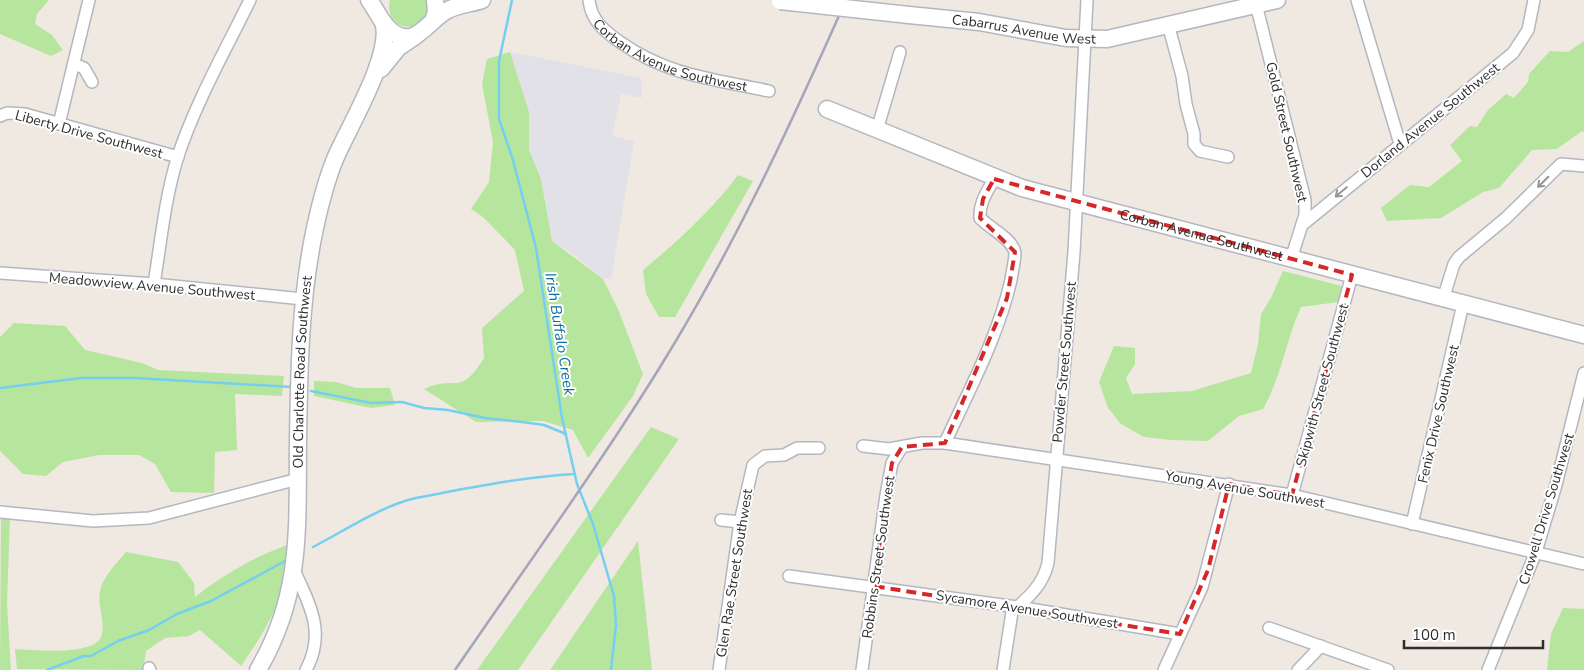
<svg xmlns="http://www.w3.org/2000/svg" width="1584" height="670" viewBox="0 0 1584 670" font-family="'Nunito Sans',sans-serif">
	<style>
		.industrial { fill: #e3e1e8 }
		.green { fill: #b6e59e }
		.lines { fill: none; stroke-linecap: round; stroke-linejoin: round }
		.stream { stroke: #75cff0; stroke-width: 2.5 }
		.street-casing { stroke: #b4b7c1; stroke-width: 14 }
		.secondary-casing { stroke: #b4b7c1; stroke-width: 19 }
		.street { stroke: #fff; stroke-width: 11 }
		.secondary { stroke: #fff; stroke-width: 16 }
		.rail { stroke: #a3a6b8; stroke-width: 2.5 }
		.secondary-bridge-casing { stroke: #b4b7c1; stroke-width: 19; stroke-linecap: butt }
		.secondary-bridge { stroke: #fff; stroke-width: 16 }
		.oneway { stroke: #969696 }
		.marked { fill: none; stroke: #d62828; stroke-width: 4; stroke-dasharray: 10 6; stroke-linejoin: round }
		.labels { text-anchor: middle; stroke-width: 4; stroke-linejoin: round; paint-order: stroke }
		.street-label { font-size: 14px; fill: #2e2e2e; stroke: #fff }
		.water-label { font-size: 15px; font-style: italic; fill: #0d6fa3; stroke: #fff }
	</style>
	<rect width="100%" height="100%" fill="#efe9e1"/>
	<!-- industrial -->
	<path class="industrial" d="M510 52 641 78 642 98 621 94 612 136 634 141 611 279H603L577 257 552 241 541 179 529 150V112Z"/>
	<!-- green -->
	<g class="green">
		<path d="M0 0H49L37 14 35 24 52 35 63 50 51 56 0 34Z"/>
		<path d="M390 0H428C432 38 382 33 390 0Z"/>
		<path d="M1584 41V132L1582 131 1557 149 1532 150 1499 188 1483 192 1441 218 1387 221 1381 208 1410 185 1429 187 1462 161 1450 145 1470 126 1477 127 1488 110 1506 94 1514 98 1528 82 1529 74 1550 51 1568 52Z"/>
		<path d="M510 52 529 112V150L541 179 552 241 603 279 618 309 643 374 633 396 588 458 573 430 543 421 476 422 424 389C457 374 459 398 484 358L482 328 524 291 515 250 483 217 471 209 489 182 493 142 482 84 487 59Z"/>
		<path d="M738 175 753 181 675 317H659L646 294 643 270C678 241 711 211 738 175Z"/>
		<path d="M1283 271 1342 286 1338 302 1301 307C1286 340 1281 378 1263 409L1239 416 1208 441 1171 440 1144 437 1121 424 1108 408 1099 382 1114 346 1135 348V364L1126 378 1132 394 1192 391 1251 373 1258 344 1261 314 1271 298Z"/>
		<path d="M14 323 65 326 85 350 142 363 158 370 284 376 282 396 235 394 237 450 215 452 214 493 171 492 155 464 139 455H99L63 462 46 476 23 474 0 451V337Z"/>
		<path d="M314 381 336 382 356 388H390L395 405 371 408 314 396Z"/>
		<path d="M651 427 679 439 518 670H477Z"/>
		<path d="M1 516H10L7 604 11 670H0Z"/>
		<path d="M638 541 652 670H550Z"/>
		<path d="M287 545C285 600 271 622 241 666L200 630 189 636 165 638 146 651 143 670 17 669 15 649C33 650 98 657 102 634 105 620 97 605 100 591 103 576 117 563 126 552L178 562 194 583 195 597C223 575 254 557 287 545Z"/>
		<path d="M1563 608 1584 609V670H1547L1551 634Z"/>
	</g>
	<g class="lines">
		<!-- stream -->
		<g class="stream">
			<path d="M512 0 499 61V119L513 160 536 248 562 418 577 484 593 524 614 596 616 625 611 670"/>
			<path d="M0 388 81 378H136L292 387"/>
			<path d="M311 391 371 403 402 402 424 408 448 410 485 418 522 422 544 425 566 434"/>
			<path d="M313 547C344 531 383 505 416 498 469 488 521 477 575 474"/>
			<path d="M47 670 84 656H91L118 641 149 630 177 614 211 601 287 560"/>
		</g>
		<defs>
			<g id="street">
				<path id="s1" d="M589 0C591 20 604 31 620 42 668 76 714 79 769 91"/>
				<path d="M1255 0 1305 200V215L1291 259"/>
				<path d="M1357 0 1400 144"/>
				<path d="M1168 24 1182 76 1186 104 1194 134V144L1200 151 1228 157"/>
				<path d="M74 64 84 68 92 82"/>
				<path d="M0 116 7 113 25 114 178 157"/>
				<path d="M59 124 89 0"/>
				<path d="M877 130 900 52"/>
				<path d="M1302 225 1513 53 1528 30 1534 0"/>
				<path d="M0 273 154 284 303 299"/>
				<path d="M154 284C161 241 165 197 178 156 196 102 225 51 250 0"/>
				<path d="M1443 299 1454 264 1459 257 1506 218 1561 164 1584 166"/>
				<path d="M945 443C969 390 998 337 1011 280 1012 272 1015 261 1015 253 1013 239 989 228 980 218 979 203 987 192 994 179"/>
				<path d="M863 446 889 449 922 443H945L1292 495 1584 564"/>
				<path d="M1292 495 1352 275"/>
				<path d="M0 512 93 521 149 518 298 479"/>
				<path d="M721 520 740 522"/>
				<path d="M1412 524 1463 304"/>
				<path d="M294 570C310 605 326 633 306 670"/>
				<path d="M789 576 1018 607 1180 634"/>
				<path d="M1269 628 1388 670"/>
				<path d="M149 668 150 670"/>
				<path d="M719 670 740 522 753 465 765 456 784 455 797 448H819"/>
				<path d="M862 670 886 495 892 463 902 447"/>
				<path d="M1003 670 1012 612C1028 598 1043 585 1048 563L1074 252 1087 0"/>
				<path d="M1164 670 1202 587 1229 484"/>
				<path d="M1298 670 1321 646"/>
				<path d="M1488 670 1536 552 1556 485 1584 373"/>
			</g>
			<g id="secondary">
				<path d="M369 0C376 9 380 21 389 29 415 53 428 19 448 10 459 4 471 4 482 0"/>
				<path id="s2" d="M909 15 979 22 1066 38 1107 39 1277 0"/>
				<path d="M433 21 436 12 435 0"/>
				<path d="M381 69 398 48 417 35"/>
				<path id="s3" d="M827 109 1022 188 1584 335"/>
				<path id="s4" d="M258 670C303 593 297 527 298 442 299 371 300 298 315 228 320 205 326 181 335 159 348 128 394 53 383 22"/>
			</g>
		</defs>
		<!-- street casing -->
		<use href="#street" class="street-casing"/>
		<!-- secondary casing -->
		<use href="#secondary" class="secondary-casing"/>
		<!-- street -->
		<use href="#street" class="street"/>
		<!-- secondary -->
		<use href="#secondary" class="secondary"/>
		<!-- rail -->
		<path class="rail" d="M455 670C530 560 609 453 677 339 742 230 795 115 846 0"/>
		<defs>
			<path id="secondary-bridge" d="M780 1 909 15"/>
		</defs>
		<!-- secondary-bridge casing -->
		<use href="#secondary-bridge" class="secondary-bridge-casing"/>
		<!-- secondary-bridge -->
		<use href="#secondary-bridge" class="secondary-bridge"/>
	</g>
	<!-- one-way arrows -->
	<defs><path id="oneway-shaft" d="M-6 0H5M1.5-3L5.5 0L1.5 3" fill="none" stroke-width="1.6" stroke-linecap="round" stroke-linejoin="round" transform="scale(1.25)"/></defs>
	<g class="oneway">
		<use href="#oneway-shaft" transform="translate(1543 182) rotate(135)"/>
		<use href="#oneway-shaft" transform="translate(1341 192) rotate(140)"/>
	</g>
	<!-- marked area -->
	<path class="marked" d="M994 179 1352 275 1292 495 1229 484 1208 570 1180 634 873 586 892 463 902 447 945 443 1007 298 1015 252 980 218 983 199Z"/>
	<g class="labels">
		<!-- street labels -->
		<g class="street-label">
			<text dy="5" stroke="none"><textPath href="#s2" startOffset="116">Cabarrus Avenue West</textPath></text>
			<text dy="5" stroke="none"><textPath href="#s1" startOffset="106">Corban Avenue Southwest</textPath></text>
			<text transform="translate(1430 120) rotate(-39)" y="5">Dorland Avenue Southwest</text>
			<text transform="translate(1287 132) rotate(77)" y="5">Gold Street Southwest</text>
			<text transform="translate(89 134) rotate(15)" y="5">Liberty Drive Southwest</text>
			<text dy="5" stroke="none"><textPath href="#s3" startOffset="396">Corban Avenue Southwest</textPath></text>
			<text transform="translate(152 286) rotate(5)" y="5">Meadowview Avenue Southwest</text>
			<text transform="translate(1064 362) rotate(-85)" y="5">Powder Street Southwest</text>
			<text dy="5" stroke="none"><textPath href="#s4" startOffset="305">Old Charlotte Road Southwest</textPath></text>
			<text transform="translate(1322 385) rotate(-75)" y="5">Skipwith Street Southwest</text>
			<text transform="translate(1438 414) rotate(-77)" y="5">Fenix Drive Southwest</text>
			<text transform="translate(1245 489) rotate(10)" y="5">Young Avenue Southwest</text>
			<text transform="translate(1546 509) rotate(-73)" y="5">Crowell Drive Southwest</text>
			<text transform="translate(878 557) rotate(-82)" y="5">Robbins Street Southwest</text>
			<text transform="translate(734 573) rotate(-81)" y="5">Glen Rae Street Southwest</text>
			<text transform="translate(1027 609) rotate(9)" y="5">Sycamore Avenue Southwest</text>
		</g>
		<!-- water labels -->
		<g class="water-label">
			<text transform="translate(560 334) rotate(81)" y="5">Irish Buffalo Creek</text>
		</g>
	</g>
	<!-- scale -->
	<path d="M1404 640v8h139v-8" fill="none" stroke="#2e2e2e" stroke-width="2.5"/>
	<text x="1412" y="640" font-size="15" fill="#2e2e2e" stroke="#ffffff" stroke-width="4" paint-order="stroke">100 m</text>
</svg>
